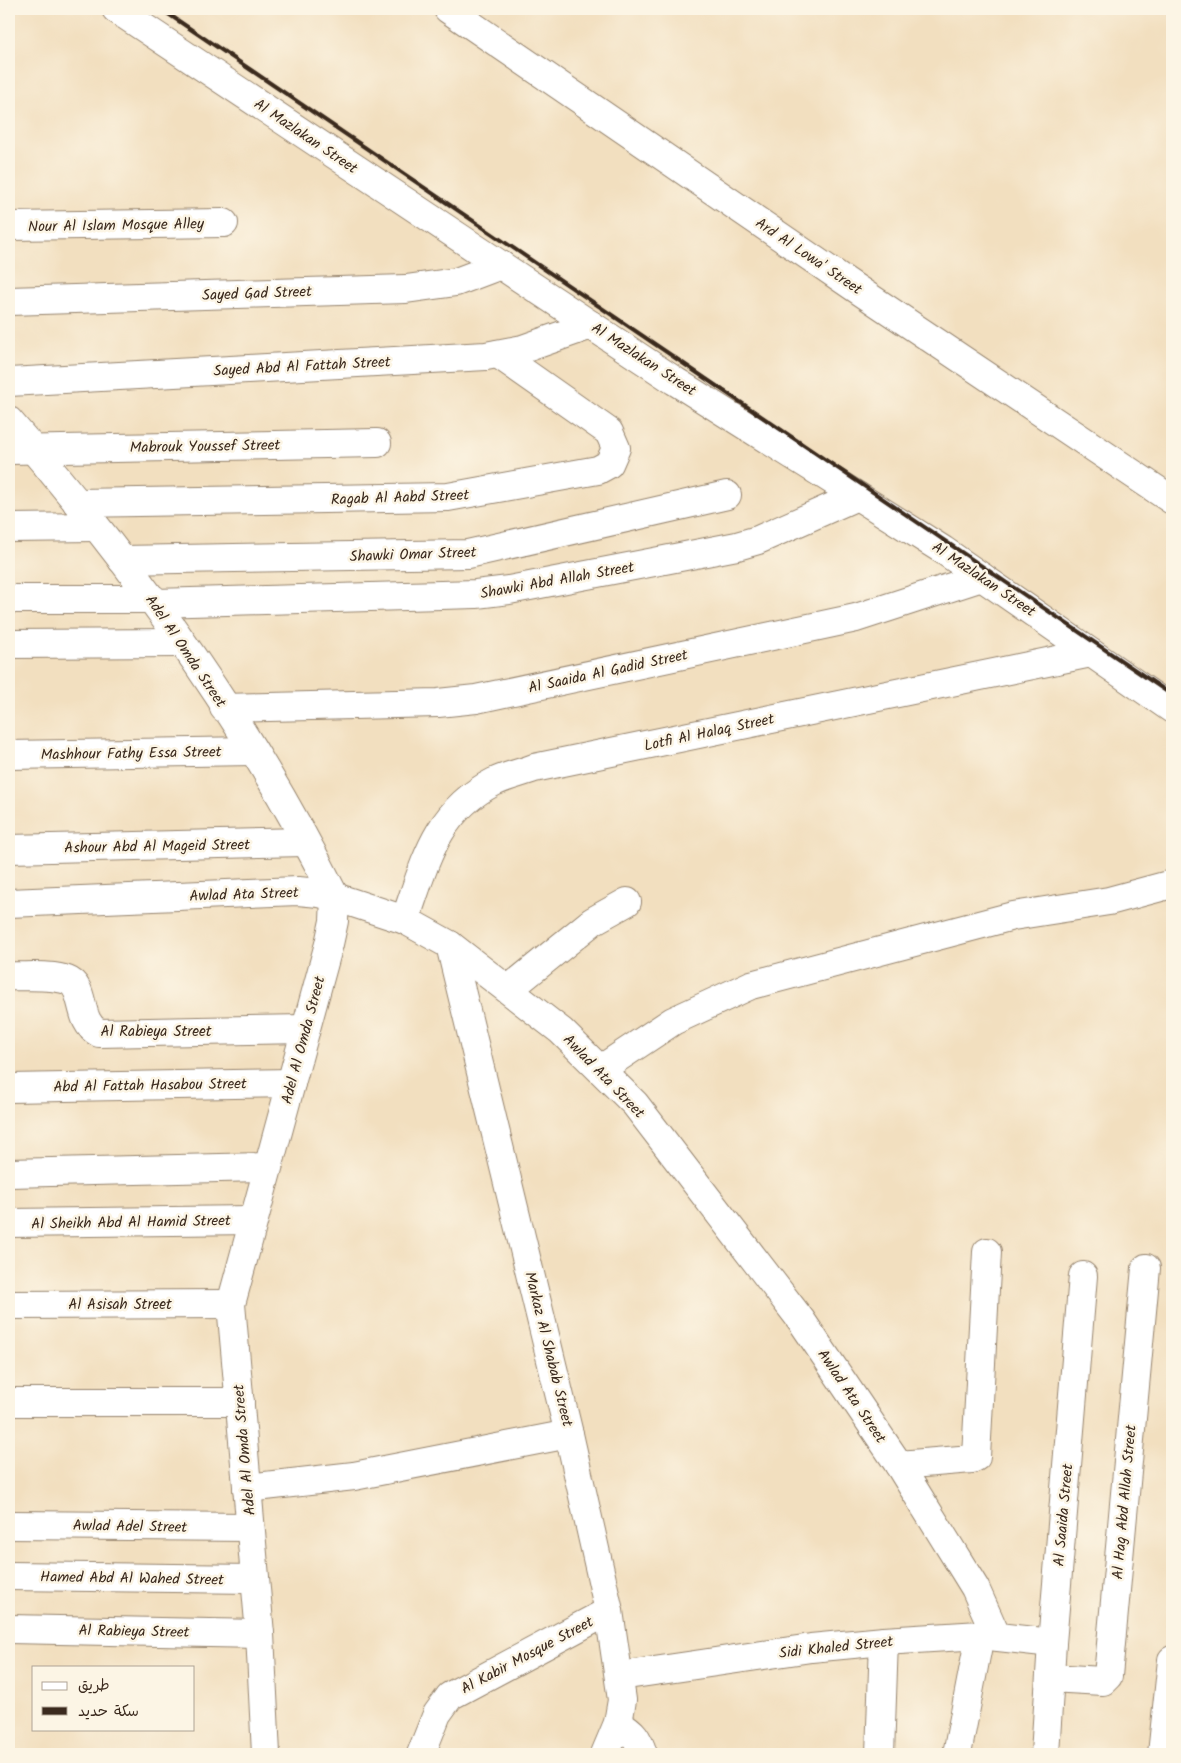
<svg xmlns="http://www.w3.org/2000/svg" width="1181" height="1763" viewBox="0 0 1181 1763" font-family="Kalam,'Playpen Sans Arabic',sans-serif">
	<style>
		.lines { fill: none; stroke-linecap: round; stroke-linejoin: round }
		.minor-casing { stroke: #96846e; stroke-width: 30 }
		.tertiary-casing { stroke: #96846e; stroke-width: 30 }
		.minor { stroke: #fff; stroke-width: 28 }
		.tertiary { stroke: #fff; stroke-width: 28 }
		.rail { stroke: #3b2a1e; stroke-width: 4 }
		.labels { text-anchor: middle; stroke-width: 5; stroke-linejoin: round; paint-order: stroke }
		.street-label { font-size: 15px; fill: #3b2a1e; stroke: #fcf5e5 }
	</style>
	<rect width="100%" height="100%" fill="#fcf5e5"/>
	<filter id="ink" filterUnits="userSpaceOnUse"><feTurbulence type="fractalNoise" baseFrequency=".02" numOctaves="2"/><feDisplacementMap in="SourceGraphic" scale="10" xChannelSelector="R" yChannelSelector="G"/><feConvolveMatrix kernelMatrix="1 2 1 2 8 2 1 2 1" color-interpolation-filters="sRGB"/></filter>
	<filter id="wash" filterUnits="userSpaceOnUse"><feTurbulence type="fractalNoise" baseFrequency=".0096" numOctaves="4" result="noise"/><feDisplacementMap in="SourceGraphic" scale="20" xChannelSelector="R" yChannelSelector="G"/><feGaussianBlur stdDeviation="1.12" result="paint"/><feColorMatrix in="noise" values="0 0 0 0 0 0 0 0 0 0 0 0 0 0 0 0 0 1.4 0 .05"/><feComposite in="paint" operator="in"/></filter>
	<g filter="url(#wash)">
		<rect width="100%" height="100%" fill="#f2dfbf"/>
	</g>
	<g filter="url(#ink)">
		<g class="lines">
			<defs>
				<g id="minor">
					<path d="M116 9 675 381 943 550 1172 709"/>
					<path d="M9 226 224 223"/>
					<path d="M9 301 406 289 456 282 501 265"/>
					<path d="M9 382 486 356 523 349 591 325"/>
					<path d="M9 421C134 565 250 726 335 897L334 921 329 944 231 1304 260 1634 266 1754"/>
					<path d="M9 450 377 443"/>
					<path d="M77 503 448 497 598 470 609 464 616 448 609 432 498 354"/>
					<path d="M9 528 96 527"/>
					<path d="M122 560 468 554 727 495"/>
					<path d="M9 599H153"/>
					<path d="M155 603 476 594 509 590 737 546 758 540 857 496"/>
					<path d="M9 644 181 643"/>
					<path d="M224 708 438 703 476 699 856 618 982 577"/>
					<path d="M9 755 253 751"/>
					<path d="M9 849 305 842"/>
					<path d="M9 903 298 891 319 893 335 897 405 920 450 945 561 1031 635 1104 801 1320 899 1465 975 1588 996 1635"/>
					<path d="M405 920C425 864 435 812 494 782 506 776 521 773 534 768L1091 653"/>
					<path d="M450 945 569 1434 609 1611 622 1700 618 1723 605 1754"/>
					<path d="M9 976C26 977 50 974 67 980 87 987 76 1022 99 1033L306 1029"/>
					<path d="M509 989 593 921 627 902"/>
					<path d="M601 1069 673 1021 751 985 1013 916 1109 901 1172 884"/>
					<path d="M9 1088 291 1083"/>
					<path d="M9 1173 267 1167"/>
					<path d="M9 1223 253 1220"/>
					<path d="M9 1305 231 1304"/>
					<path d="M9 1402H240"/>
					<path d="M899 1465 972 1459 976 1457 987 1252"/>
					<path d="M247 1488 354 1476 569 1434"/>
					<path d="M9 1525 250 1527"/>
					<path d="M9 1576 255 1579"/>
					<path d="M9 1629 260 1634"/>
					<path d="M620 1676 811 1648 884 1641 980 1635 1052 1643"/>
					<path d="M1050 1678 1103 1681 1108 1676 1146 1268"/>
					<path d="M618 1723C633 1731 638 1738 643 1754"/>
					<path d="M421 1754 437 1714 450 1696 609 1611"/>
					<path d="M880 1754 884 1641"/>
					<path d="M957 1754 980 1635"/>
					<path d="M1045 1754 1052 1643 1083 1276"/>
					<path d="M1162 1754 1172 1660"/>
				</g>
				<path id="tertiary" d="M448 9 854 287 1172 500"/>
			</defs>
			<!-- minor casing -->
			<use href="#minor" class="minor-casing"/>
			<!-- tertiary casing -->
			<use href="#tertiary" class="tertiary-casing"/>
			<!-- minor -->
			<use href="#minor" class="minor"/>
			<!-- tertiary -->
			<use href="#tertiary" class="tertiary"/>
			<!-- rail -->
			<path class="rail" d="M161 9 1172 695"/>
		</g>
	</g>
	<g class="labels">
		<!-- street labels -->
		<g class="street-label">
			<text transform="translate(306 136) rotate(34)" y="5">Al Mazlakan Street</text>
			<text transform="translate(116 225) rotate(-1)" y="5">Nour Al Islam Mosque Alley</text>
			<text transform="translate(809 256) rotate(34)" y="5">Ard Al Lowa' Street</text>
			<text transform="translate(257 293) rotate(-2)" y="5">Sayed Gad Street</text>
			<text transform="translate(644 359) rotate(33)" y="5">Al Mazlakan Street</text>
			<text transform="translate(302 366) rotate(-3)" y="5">Sayed Abd Al Fattah Street</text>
			<text transform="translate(205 446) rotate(-1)" y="5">Mabrouk Youssef Street</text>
			<text transform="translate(400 497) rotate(-2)" y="5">Ragab Al Aabd Street</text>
			<text transform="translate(413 554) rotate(-2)" y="5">Shawki Omar Street</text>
			<text transform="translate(984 579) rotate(34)" y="5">Al Mazlakan Street</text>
			<text transform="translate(557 580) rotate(-10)" y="5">Shawki Abd Allah Street</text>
			<text transform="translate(186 651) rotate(56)" y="5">Adel Al Omda Street</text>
			<text transform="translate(608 671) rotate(-12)" y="5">Al Saaida Al Gadid Street</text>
			<text transform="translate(709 732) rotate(-12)" y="5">Lotfi Al Halaq Street</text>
			<text transform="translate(131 753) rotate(-1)" y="5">Mashhour Fathy Essa Street</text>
			<text transform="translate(157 846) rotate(-1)" y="5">Ashour Abd Al Mageid Street</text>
			<text transform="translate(244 894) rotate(-2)" y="5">Awlad Ata Street</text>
			<text x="156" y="1036">Al Rabieya Street</text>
			<text transform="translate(303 1040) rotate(-75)" y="5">Adel Al Omda Street</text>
			<text transform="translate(604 1076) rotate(46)" y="5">Awlad Ata Street</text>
			<text transform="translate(150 1085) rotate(-1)" y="5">Abd Al Fattah Hasabou Street</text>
			<text transform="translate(131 1222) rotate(-1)" y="5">Al Sheikh Abd Al Hamid Street</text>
			<text x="120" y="1309">Al Asisah Street</text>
			<text transform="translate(549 1349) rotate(76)" y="5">Markaz Al Shabab Street</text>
			<text transform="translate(852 1396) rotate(56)" y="5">Awlad Ata Street</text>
			<text transform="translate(244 1450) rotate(-95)" y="5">Adel Al Omda Street</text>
			<text transform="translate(1124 1502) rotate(-85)" y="5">Al Hag Abd Allah Street</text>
			<text transform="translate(1063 1515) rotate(-85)" y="5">Al Saaida Street</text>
			<text transform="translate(130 1526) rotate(1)" y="5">Awlad Adel Street</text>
			<text transform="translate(132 1578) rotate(1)" y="5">Hamed Abd Al Wahed Street</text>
			<text transform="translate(134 1631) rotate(1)" y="5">Al Rabieya Street</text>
			<text transform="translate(836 1647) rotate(-6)" y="5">Sidi Khaled Street</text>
			<text transform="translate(527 1655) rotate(-28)" y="5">Al Kabir Mosque Street</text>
		</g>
	</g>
	<!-- margin -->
	<rect width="1181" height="1763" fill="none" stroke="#fcf5e5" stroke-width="30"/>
	<!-- legend -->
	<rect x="32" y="1666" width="162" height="65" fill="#fcf5e5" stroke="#afa495"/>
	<rect x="42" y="1682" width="25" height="8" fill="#ffffff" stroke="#afa495"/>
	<text x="78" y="1690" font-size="15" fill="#3b2a1e">طريق</text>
	<rect x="42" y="1707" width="25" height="8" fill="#3b2a1e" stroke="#afa495"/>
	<text x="78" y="1716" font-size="15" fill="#3b2a1e">سكة حديد</text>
</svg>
